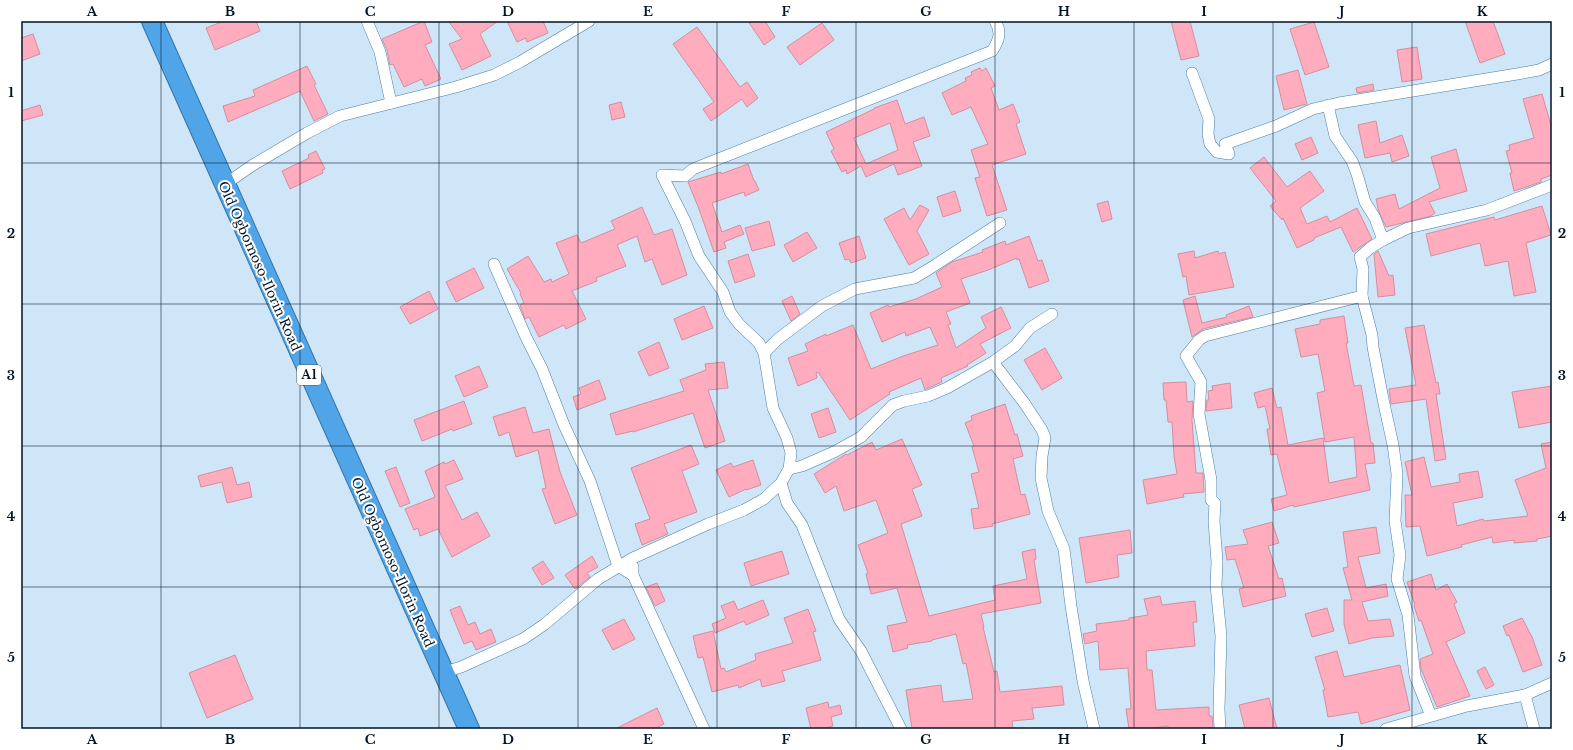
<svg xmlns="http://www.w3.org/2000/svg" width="1573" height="750" viewBox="0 0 1573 750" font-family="'Libre Baskerville',serif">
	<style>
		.building { fill: #feacbe; stroke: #d48e9d; fill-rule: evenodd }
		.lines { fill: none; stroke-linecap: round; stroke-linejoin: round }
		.street-casing { stroke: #497da8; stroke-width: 12 }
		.highway-casing { stroke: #3573a5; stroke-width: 22 }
		.street { stroke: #fff; stroke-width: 11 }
		.highway { stroke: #50a5e9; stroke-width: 20 }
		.grid { fill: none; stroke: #021526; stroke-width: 1; stroke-opacity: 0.55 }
		.labels { text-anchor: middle; stroke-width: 4; stroke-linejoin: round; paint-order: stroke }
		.shield { fill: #fff; stroke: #4e5b67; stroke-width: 1 }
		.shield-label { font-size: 12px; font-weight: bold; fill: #021526 }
		.street-label { font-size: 13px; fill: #021526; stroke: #fff }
		.neatline { fill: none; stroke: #021526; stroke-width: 1.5 }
		.grid-label { font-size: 13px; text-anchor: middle; font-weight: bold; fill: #021526 }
	</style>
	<rect width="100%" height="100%" fill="#cfe5f8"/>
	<!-- building -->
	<g class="building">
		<path d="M224 21H256L260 31 215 50 206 28Z"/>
		<path d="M424 21 432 42 425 45 441 79 425 86 422 79 404 87 393 64 390 65 387 50 382 39Z"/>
		<path d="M448 21H498L480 34 491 56 462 70 449 44 462 39Z"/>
		<path d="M507 21H543L548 33 527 42 526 38 517 42Z"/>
		<path d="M748 21H765L775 37 764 45Z"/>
		<path d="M1171 21H1190L1199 56 1181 60Z"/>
		<path d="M1465 21H1493L1505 54 1480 63Z"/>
		<path d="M1314 22 1329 67 1305 75 1290 29Z"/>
		<path d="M822 23 834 40 800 65 787 47Z"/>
		<path d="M697 27 740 87 747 82 758 98 747 107 742 99 711 121 703 109 714 102 673 44Z"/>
		<path d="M33 34 40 54 21 61V38Z"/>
		<path d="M1417 47 1422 79 1402 82 1397 50Z"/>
		<path d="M307 66 316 84 314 85 328 114 314 121 300 91 228 122 223 106 255 96 253 90Z"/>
		<path d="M980 68 982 71 986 68 995 86 991 88 999 110 1013 104 1020 122 1016 124 1026 154 992 165 1007 210 987 216 975 178 980 177 971 150 988 144 971 107 952 115 942 93 966 81 965 78 972 75 971 72Z"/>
		<path d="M1298 70 1307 104 1284 110 1276 76Z"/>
		<path d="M1373 84 1374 90 1357 93 1356 88Z"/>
		<path d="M1542 94 1552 129V175L1541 179V182L1514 191 1510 173H1512L1506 151 1510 150 1509 145 1534 138 1523 99Z"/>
		<path d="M897 100 905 124 924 117 930 136 913 142 922 166 898 175 894 164 866 177 861 166 847 174 846 170 842 172 831 151 834 149 826 132 874 109V108ZM890 123 898 150 866 164 854 138Z"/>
		<path d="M621 102 625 117 612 120 609 105Z"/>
		<path d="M40 105 43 115 21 121V111Z"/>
		<path d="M1376 121 1380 143 1402 135 1409 156 1392 162 1390 153 1365 158 1358 125Z"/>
		<path d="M1311 137 1318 153 1302 160 1295 144Z"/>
		<path d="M1456 149 1467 191 1429 202 1435 213 1431 216 1386 227 1379 212 1376 199 1395 194 1399 209 1440 188 1431 157Z"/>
		<path d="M316 151 325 169 322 170 323 173 290 189 282 171 309 158 308 155Z"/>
		<path d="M1264 157 1287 187 1310 171 1324 191 1300 208 1307 224 1327 216 1330 222 1357 208 1372 239 1353 252 1341 227 1314 238V240L1297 248 1283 218 1282 220 1270 206 1276 201 1250 168Z"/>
		<path d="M748 164 754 181H755L759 190 745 196 744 192 712 203 722 232 740 225 744 234 724 242 726 248 714 252 699 209 688 182 721 172V174Z"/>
		<path d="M955 191 961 211 943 217 937 197Z"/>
		<path d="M1108 201 1112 219 1102 222 1097 204Z"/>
		<path d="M920 205 929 210 917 231 929 254 909 265 884 219 904 208 910 220Z"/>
		<path d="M1542 206 1551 235 1526 243 1536 292 1514 296 1508 261 1485 266 1480 243 1431 256 1426 234 1494 217 1495 220Z"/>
		<path d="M642 207 654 235 672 229 687 275 662 285 652 259 645 262 637 236 617 245 626 266 596 278 597 281 572 291 586 319 566 329 564 325 539 337 529 317 525 319 520 305 524 303 520 294 521 293 507 269 528 256 544 282 551 279 552 282 569 274 556 243 577 235 581 243 615 229 611 221Z"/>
		<path d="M769 221 775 245 752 251 745 228Z"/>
		<path d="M807 232 817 248 793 262 784 245Z"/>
		<path d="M859 236 866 258 851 263 849 259 845 260 839 243Z"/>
		<path d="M1029 236 1038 261 1042 260 1049 281 1029 288 1019 259 1017 260V258L988 270 961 279 970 303 946 312 951 324 948 325 956 348 986 328 981 317 1001 307 1011 328 980 344 986 353 967 365 968 366 941 378 942 382 926 389 925 390 921 378 889 392 890 394 850 420 818 372 816 373 817 378 798 386 788 358 808 351 805 344 826 334V336L853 325 871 369 903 356 938 345 930 327 906 336 905 332 882 342 870 313 888 305 889 307 916 299 942 287 936 273 952 262 983 252 982 250 1005 241 1006 245Z"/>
		<path d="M1194 251 1195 258 1218 251 1219 254 1225 252 1234 287 1189 295 1186 276 1183 277 1178 254Z"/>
		<path d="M1378 251 1389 276 1393 275 1395 295 1378 297 1374 254Z"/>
		<path d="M748 254 755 276 735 283 728 261Z"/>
		<path d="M474 268 484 288 456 302 446 282Z"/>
		<path d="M429 291 438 309 410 324 400 307Z"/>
		<path d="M792 296 800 314 791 321 782 301Z"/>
		<path d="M1195 296 1202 323 1227 317 1226 315 1249 306 1253 317 1203 329 1192 337 1183 300Z"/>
		<path d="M704 306 713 328 682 340 674 319Z"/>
		<path d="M1344 316 1348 343H1346L1354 386 1361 385 1371 443H1373L1375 463 1365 464 1370 490 1294 507 1293 505 1274 511 1271 499 1287 495 1277 454 1271 455 1267 429H1270L1265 406 1258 408 1254 393 1272 388 1277 408 1281 407 1288 445 1323 438 1329 483 1357 477 1354 437 1325 442 1317 393 1325 391 1318 354 1301 357 1295 329 1320 324V320Z"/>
		<path d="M1424 325 1436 383 1438 382 1440 394H1436L1446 459 1435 461 1426 399 1391 404 1389 389 1416 385 1405 328Z"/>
		<path d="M659 342 669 368 649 376 638 352Z"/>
		<path d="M1045 348 1062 378 1042 390 1024 360Z"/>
		<path d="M724 362 728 388 708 390 725 441 705 448 693 413 633 432V431L616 435 610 414 684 391 680 380 706 370 705 364Z"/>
		<path d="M479 366 488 387 464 397 455 376Z"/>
		<path d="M599 380 606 399 577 410 573 397 581 394 579 388Z"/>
		<path d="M1186 382 1187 402 1193 401 1192 420 1196 473H1203L1204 492 1183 494 1184 497 1147 504 1143 480 1177 474 1174 456 1172 422H1168L1166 400H1164L1163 383Z"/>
		<path d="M1230 383 1232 408 1206 411 1207 400H1209L1208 391 1213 390 1212 386Z"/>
		<path d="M1552 386V422L1519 428 1512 392Z"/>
		<path d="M464 401 472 424 453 431 452 429 422 441 414 420Z"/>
		<path d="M1005 404 1015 435 1017 434 1023 456 1013 459 1021 495 1025 494 1030 514 992 524 993 526 974 529 971 509 979 508 971 474 979 472 972 447 974 446 965 423 972 420 971 416Z"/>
		<path d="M525 407 533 433 549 429 560 472 577 515 555 524 542 489 546 488 538 450 516 457 509 432 499 436 493 417Z"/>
		<path d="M828 408 836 432 819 438 811 414Z"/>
		<path d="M902 439 922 485 912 489 922 516 901 524 929 616 995 600 993 586 1027 579 1022 552 1035 549 1036 559 1034 560 1041 603 981 614 984 627H983L994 672 997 671 1000 692 1062 686 1064 705 1032 708 1034 719 1012 721 1013 729H912L906 690 941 685 943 702 973 699 966 663 963 664 956 634 932 640V641L907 645 908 648 893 652 887 626 907 622 897 588 871 594 866 574 868 573 858 545 888 533 876 500 844 511 836 486 825 493 814 474 846 454 847 455 872 442 876 450Z"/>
		<path d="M1552 442V536L1537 539V541L1514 543V540L1493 543 1492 537 1461 545 1462 547 1427 556 1420 526 1406 527 1405 495H1412L1405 462 1424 457 1431 487 1460 482 1459 474 1478 471 1483 497 1453 503 1457 526 1483 519 1484 521 1528 516 1515 480 1546 468 1541 444Z"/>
		<path d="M691 445 699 464 682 471 697 512 664 524 668 534 642 545 635 524 650 519 631 468Z"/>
		<path d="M454 460 463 479 445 486 462 520 477 512 490 536 452 557 438 529 420 536 418 528 414 530 405 509 435 497 425 471 444 462 445 464Z"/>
		<path d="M753 460 761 485 746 490V489L729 497 716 470 731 463 733 467Z"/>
		<path d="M232 467 237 485 249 482 252 497 227 503 222 482 201 487 198 476Z"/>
		<path d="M396 467 410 503 400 507 385 471Z"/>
		<path d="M1272 522 1279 543 1268 546 1279 579 1282 578 1286 596 1243 607 1239 589 1244 588 1235 559 1227 560 1225 547 1248 544 1243 530Z"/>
		<path d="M1376 527 1380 553 1358 557 1366 588 1386 584 1388 596 1362 602 1368 621 1390 619 1394 636 1372 638 1349 644 1344 624V600H1352L1343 568 1348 567 1343 532Z"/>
		<path d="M1130 530 1132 553 1117 555 1119 577 1086 583 1079 538Z"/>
		<path d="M782 551 789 574 751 586 744 563Z"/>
		<path d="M592 556 598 567 587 573 590 577 575 589 565 575Z"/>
		<path d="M543 561 554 578 542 585 532 568Z"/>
		<path d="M1431 574 1436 590 1447 584 1457 602 1454 604 1465 633 1446 642 1470 696 1437 707 1421 669 1420 659 1433 654 1421 620 1419 621 1414 606 1415 605 1407 582Z"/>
		<path d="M657 583 665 601 655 606 646 587Z"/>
		<path d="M1160 596 1162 605 1195 601 1197 622H1193L1195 646 1146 651 1147 670H1152L1156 710 1209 707V716H1212L1213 728 1168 729V726L1146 729H1129L1126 709H1131L1128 668 1100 670 1098 641 1085 644 1083 634 1097 631 1096 624 1129 620V618L1148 615 1144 599Z"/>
		<path d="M763 600 769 615 746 625 744 621 715 633 712 624 726 618 721 606 734 601 738 610Z"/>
		<path d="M460 606 468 625 475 622 480 634 491 629 496 642 476 650 472 641 464 644 450 610Z"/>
		<path d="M1327 608 1334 631 1312 637 1305 614Z"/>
		<path d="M808 609 816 631 813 632 821 660 782 671 785 681 762 687 760 679 739 688 738 685 712 692 703 657 698 658 693 636 713 631 721 669 724 668 726 672 756 660 755 654 793 643 784 618Z"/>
		<path d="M1522 618 1532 637 1542 665 1523 672 1509 635 1507 636 1503 626Z"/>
		<path d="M624 619 635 639 613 650 602 630Z"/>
		<path d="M1337 651 1344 677 1400 665 1410 710 1361 724 1358 712 1328 717 1323 690H1325L1315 657Z"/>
		<path d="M235 655 253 699 207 718 189 673Z"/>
		<path d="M1485 667 1494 685 1486 689 1477 671Z"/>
		<path d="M1269 698 1277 729H1245L1239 705Z"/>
		<path d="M828 702 829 708 840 705 842 714 831 717 833 726 821 729H811L806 708Z"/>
		<path d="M657 708 664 724 654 729H615Z"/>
	</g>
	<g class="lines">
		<defs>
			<g id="street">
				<path d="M367 21 380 52 391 103"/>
				<path d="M1192 73 1209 119 1208 134 1210 144 1217 152 1229 154 1225 144 1276 126 1313 109 1339 103 1517 74 1539 70 1552 64"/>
				<path d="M1328 105 1335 136 1352 161 1357 174 1365 202 1375 218 1383 240 1370 248 1360 257 1363 269 1362 296 1372 335 1373 347 1383 399 1393 445 1397 474 1395 521 1400 555 1397 579 1408 615 1415 676 1431 716"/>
				<path d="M224 185 253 165 307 133 340 116 456 87 494 75 520 62 589 21"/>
				<path d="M1383 240 1408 228 1487 210 1552 185"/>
				<path d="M494 264 525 335 542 369 564 425 590 481 618 566 633 575"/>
				<path d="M764 353 778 339 822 306 855 289 914 278 929 269 1000 223"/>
				<path d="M993 362 1025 404 1042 430 1045 438 1042 456 1041 478 1048 511 1064 549 1071 606 1083 681 1094 729"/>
				<path d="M789 469 802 466 834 452 861 437 893 405 904 401 928 396 947 388 993 362 1015 346 1030 328 1052 314"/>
				<path d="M781 483 787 503 802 525 839 619 861 651 901 729"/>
				<path d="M633 567V575L704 729"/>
				<path d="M442 673 461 667 523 639 545 624 598 579 633 558 708 524 744 510 764 499 781 483 789 469 791 453 787 438 773 408 764 353 759 343 739 324 730 312 723 292 699 256 685 221 662 175 685 176 693 169 992 51C999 41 1002 32 995 21"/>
				<path d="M1525 695 1534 729"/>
				<path d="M1220 729 1219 709 1221 636 1216 585 1217 562 1214 521 1215 503 1211 500V480L1199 414 1201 382 1186 356 1199 340 1205 336 1362 296"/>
				<path d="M1386 729 1467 706 1525 695 1552 683"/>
			</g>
			<path id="highway" d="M152 21 469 729"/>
		</defs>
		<!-- street casing -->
		<use href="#street" class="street-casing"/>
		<!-- highway casing -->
		<use href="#highway" class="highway-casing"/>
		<!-- street -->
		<use href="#street" class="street"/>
		<!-- highway -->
		<use href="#highway" class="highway"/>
	</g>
	<!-- grid -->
	<path class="grid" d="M161 21V729M300 21V729M439 21V729M578 21V729M717 21V729M856 21V729M995 21V729M1134 21V729M1273 21V729M1412 21V729M21 163H1552M21 304H1552M21 446H1552M21 587H1552"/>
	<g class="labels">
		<!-- shield labels -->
		<rect class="shield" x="297" y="365" width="24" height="20" rx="3"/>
		<g class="shield-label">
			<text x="309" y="379">A1</text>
		</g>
		<!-- street labels -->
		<g class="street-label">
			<text transform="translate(260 266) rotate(66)" y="5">Old Ogbomoso-Ilorin Road</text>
			<text transform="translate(393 562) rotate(66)" y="5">Old Ogbomoso-Ilorin Road</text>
		</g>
	</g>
	<!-- border -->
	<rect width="1573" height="750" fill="none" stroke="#ffffff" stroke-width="44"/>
	<rect x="22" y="22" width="1529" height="706" class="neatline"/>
	<g class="grid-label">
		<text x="92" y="16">A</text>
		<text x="230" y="16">B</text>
		<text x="370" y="16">C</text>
		<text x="508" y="16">D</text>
		<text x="648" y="16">E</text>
		<text x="786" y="16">F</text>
		<text x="926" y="16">G</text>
		<text x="1064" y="16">H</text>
		<text x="1204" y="16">I</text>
		<text x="1342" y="16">J</text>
		<text x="1482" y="16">K</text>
		<text x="11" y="97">1</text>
		<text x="1562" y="97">1</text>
		<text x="11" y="238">2</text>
		<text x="1562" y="238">2</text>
		<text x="11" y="380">3</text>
		<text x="1562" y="380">3</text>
		<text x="11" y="521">4</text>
		<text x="1562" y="521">4</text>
		<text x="11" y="662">5</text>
		<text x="1562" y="662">5</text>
		<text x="92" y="744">A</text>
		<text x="230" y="744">B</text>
		<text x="370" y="744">C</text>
		<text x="508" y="744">D</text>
		<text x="648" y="744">E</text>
		<text x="786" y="744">F</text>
		<text x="926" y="744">G</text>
		<text x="1064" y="744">H</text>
		<text x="1204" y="744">I</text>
		<text x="1342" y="744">J</text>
		<text x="1482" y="744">K</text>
	</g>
</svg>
